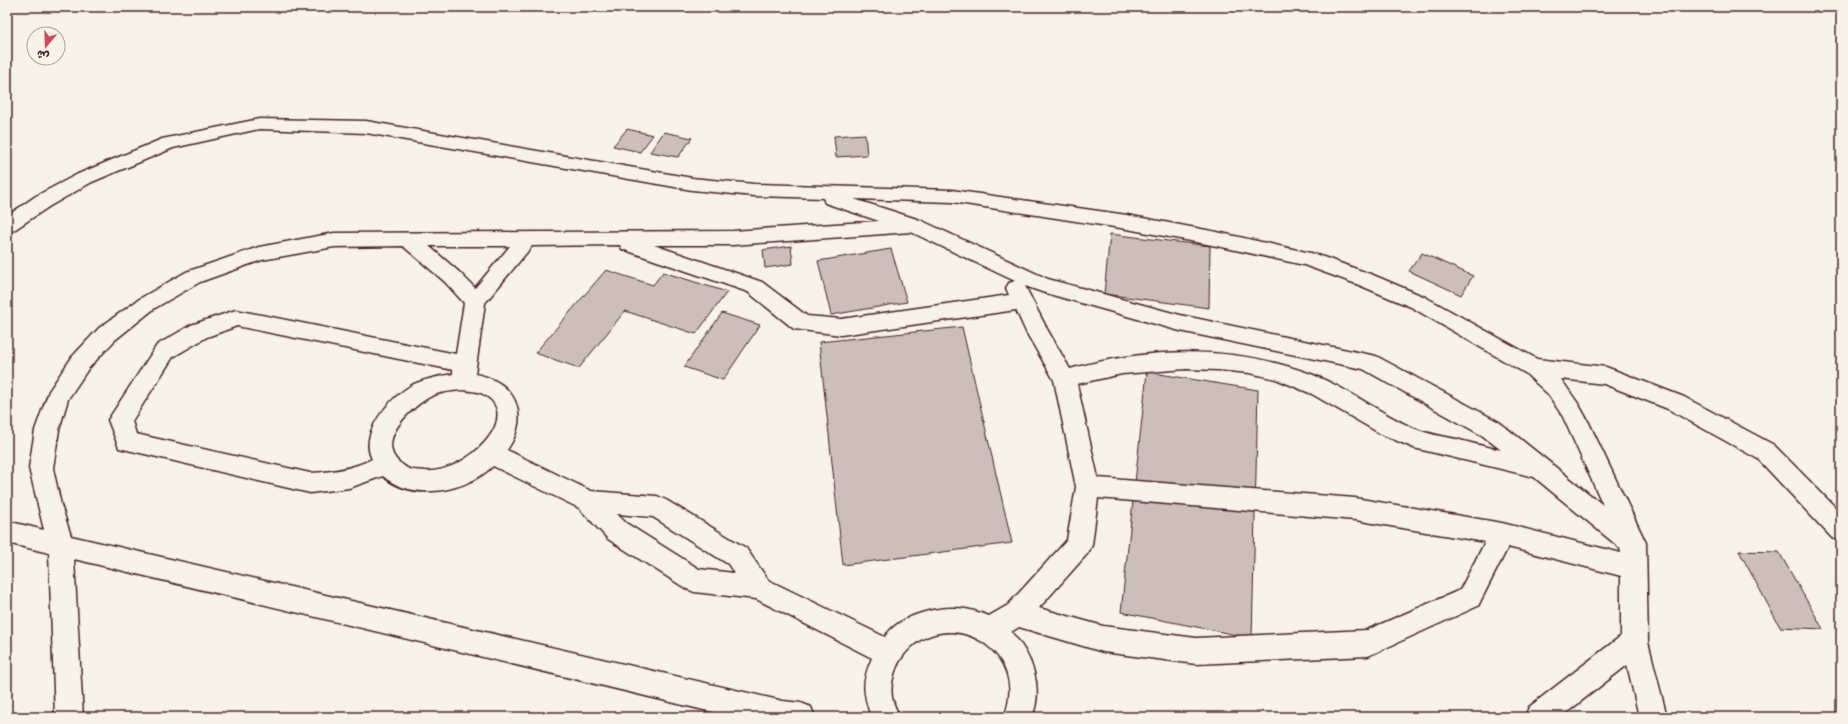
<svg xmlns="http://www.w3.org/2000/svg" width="1848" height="724" viewBox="0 0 1848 724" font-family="Caveat,'Playpen Sans Arabic',sans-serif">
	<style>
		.building { fill: #ccbfb9; stroke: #4a1f2b }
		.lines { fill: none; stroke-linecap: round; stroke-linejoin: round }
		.minor-casing { stroke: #4a1f2b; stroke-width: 3 }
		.highway-casing { stroke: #4a1f2b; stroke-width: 3 }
		.minor { fill: #f7f3e8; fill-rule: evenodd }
		.highway { fill: #f7f3e8; fill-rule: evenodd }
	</style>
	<rect width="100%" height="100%" fill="#f7f3e8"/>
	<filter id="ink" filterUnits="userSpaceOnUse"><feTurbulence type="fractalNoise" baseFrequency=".025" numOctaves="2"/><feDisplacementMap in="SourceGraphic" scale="8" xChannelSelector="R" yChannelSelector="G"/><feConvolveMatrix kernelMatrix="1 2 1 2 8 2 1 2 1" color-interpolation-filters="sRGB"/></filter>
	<g filter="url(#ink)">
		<!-- building -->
		<g class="building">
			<path d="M627 129 653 135 640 152 613 146Z"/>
			<path d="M664 132 692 138 678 157 650 152Z"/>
			<path d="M865 134 867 155 836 157 834 136Z"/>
			<path d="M1110 234 1210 246 1209 308 1104 294Z"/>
			<path d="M791 246 793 264 765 268 763 250Z"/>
			<path d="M891 249 907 302 831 315 818 261Z"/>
			<path d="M1422 253 1473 276 1461 295 1409 271Z"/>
			<path d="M606 270 653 285 663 272 727 292 696 334 625 311 579 368 535 353Z"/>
			<path d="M722 313 760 325 723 380 684 367Z"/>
			<path d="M962 327 1012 543 843 565 819 342Z"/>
			<path d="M1147 372 1258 390 1252 638 1121 612Z"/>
			<path d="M1739 551 1779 552 1823 629 1780 627Z"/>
		</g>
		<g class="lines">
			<defs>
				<path id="minor" d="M259 119 366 121 692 178 754 184 952 190 1127 215 1217 232 1315 254 1373 275 1425 297 1537 359 1606 367 1614 370 1684 397 1774 445 1841 513V541L1832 538 1758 459 1668 409 1604 384 1561 379 1579 405 1589 423 1646 543 1648 642 1645 651 1561 717H1525L1529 707 1621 636V576L1508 547 1478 606 1368 656 1196 664 1103 652 1019 627 1011 632C1032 655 1044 687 1032 717H1004C1033 646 938 598 899 662 894 672 890 685 892 697 893 704 897 710 899 717H871C863 692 861 683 872 658L756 599 694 592 685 588 608 539 579 508 493 466C466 492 413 502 383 476L349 488 310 493 119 448 108 420 157 345 191 325 236 310 456 354 464 303 445 282 403 246 334 247 262 260 200 282 155 308 115 340 88 369 68 399 59 430 53 468 61 505 71 536 783 701 801 703 811 707 815 717H733L74 559 83 717H55L49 553 7 543V521L44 530 29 468 35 430 49 391 72 357 99 328 141 298 186 272 259 247 334 233 733 231 879 221 825 203 823 198 754 196 692 190 366 133 259 129 173 148 92 182 50 206 14 230 7 232V216L36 196 78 174 162 139ZM854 199 952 202 1127 229 1217 246 1304 265 1359 285 1411 307 1525 373 1548 394 1563 417 1603 505 1499 422 1376 356 1180 315 1048 279 920 220ZM911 232 1015 281 1009 283 1006 288 1009 295 841 319 807 316 762 282 654 245H733ZM620 245 622 249 748 292 794 329 841 335 1016 310 1026 332 1054 380 1076 487 1067 540 1008 605 989 616C979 612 966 608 955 608 933 607 897 617 885 637L768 580 746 548 666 500 657 496 591 491 507 450C531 416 516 381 475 374L485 303 532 246ZM429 246H510L475 288 459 272ZM1025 286 1042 292 1180 331 1363 369 1483 436 1501 450C1486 447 1471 443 1456 439 1441 436 1427 434 1413 428 1378 412 1347 388 1311 374 1234 345 1150 347 1070 369L1047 329ZM237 326 453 370V374C440 376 426 379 414 384 391 396 358 433 372 459 352 469 332 472 310 473L136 434 132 421 173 357 207 337ZM1186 369 1218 370 1250 373 1276 379 1312 394 1381 434 1414 448 1534 477 1620 548 1621 553 1502 523 1355 498 1098 478 1077 384 1122 374ZM463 390C469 391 476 391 481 393 528 415 464 475 425 471 420 470 412 471 407 468 405 467 402 464 400 463 375 442 409 409 428 398 438 392 451 391 463 390ZM1098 498 1355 520 1485 542 1460 590 1367 630 1196 638 1103 626 1039 608 1088 553 1092 545ZM617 514 653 517 728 564 734 573 699 569 626 523Z"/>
				<path id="highway" d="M1635 629 1645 633 1648 642 1667 717H1639L1622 642 1625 633Z"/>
			</defs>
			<!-- minor casing -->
			<use href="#minor" class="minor-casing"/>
			<!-- highway casing -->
			<use href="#highway" class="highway-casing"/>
			<!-- minor -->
			<use href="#minor" class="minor"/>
			<!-- highway -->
			<use href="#highway" class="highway"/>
		</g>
	</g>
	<!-- margin -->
	<rect width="1848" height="724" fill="none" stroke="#f7f3e8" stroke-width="24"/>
	<rect x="12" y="12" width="1824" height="700" fill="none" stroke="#4a1f2b" stroke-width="1.5" filter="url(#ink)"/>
	<!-- north arrow -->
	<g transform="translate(46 46) rotate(199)"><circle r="19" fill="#f7f3e8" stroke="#b29e9c"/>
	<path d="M0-3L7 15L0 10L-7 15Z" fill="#d1495b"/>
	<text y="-6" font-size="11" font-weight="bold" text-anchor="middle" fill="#4a1f2b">ش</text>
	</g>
</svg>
